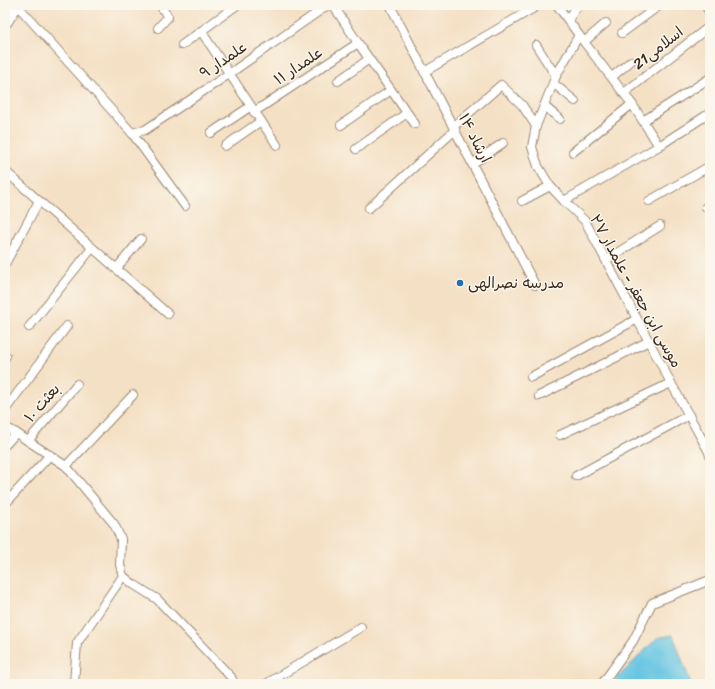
<svg xmlns="http://www.w3.org/2000/svg" width="715" height="689" viewBox="0 0 715 689" font-family="Sriracha,'Playpen Sans Arabic',sans-serif">
	<style>
		.water { fill: #64c4e2; stroke: #507780 }
		.lines { fill: none; stroke-linecap: round; stroke-linejoin: round }
		.street-casing { stroke: #988571; stroke-width: 10 }
		.highway-casing { stroke: #988571; stroke-width: 16 }
		.street { stroke: #fff; stroke-width: 8 }
		.highway { stroke: #fff; stroke-width: 14 }
		.poi-dot { fill: #1f6fb2; stroke: #fbf7ec; stroke-width: 1.5 }
		.labels { text-anchor: middle; stroke-width: 3; stroke-linejoin: round; paint-order: stroke }
		.street-label { font-size: 15px; fill: #3b2a1e; stroke: #fbf7ec }
		.poi-label { font-size: 15px; fill: #3b2a1e; stroke: #fbf7ec; text-anchor: start }
	</style>
	<rect width="100%" height="100%" fill="#fbf7ec"/>
	<filter id="ink" filterUnits="userSpaceOnUse"><feTurbulence type="fractalNoise" baseFrequency=".025" numOctaves="2"/><feDisplacementMap in="SourceGraphic" scale="8" xChannelSelector="R" yChannelSelector="G"/><feConvolveMatrix kernelMatrix="1 2 1 2 8 2 1 2 1" color-interpolation-filters="sRGB"/></filter>
	<filter id="wash" filterUnits="userSpaceOnUse"><feTurbulence type="fractalNoise" baseFrequency=".012" numOctaves="4" result="noise"/><feDisplacementMap in="SourceGraphic" scale="16" xChannelSelector="R" yChannelSelector="G"/><feGaussianBlur stdDeviation="0.9" result="paint"/><feColorMatrix in="noise" values="0 0 0 0 0 0 0 0 0 0 0 0 0 0 0 0 0 1.4 0 .05"/><feComposite in="paint" operator="in"/></filter>
	<g filter="url(#wash)">
		<rect width="100%" height="100%" fill="#f4e0c4"/>
		<!-- water -->
		<path class="water" d="M673 635 691 684H611L657 638Z"/>
	</g>
	<g filter="url(#ink)">
		<g class="lines">
			<defs>
				<g id="street">
					<path d="M17 5 132 133 185 206"/>
					<path d="M333 5 358 43 415 124"/>
					<path d="M390 5 535 285"/>
					<path d="M557 5 584 42 632 104 659 146"/>
					<path d="M705 5 710 13"/>
					<path d="M568 20 578 5"/>
					<path d="M158 28 168 17 160 5"/>
					<path d="M201 31 277 145"/>
					<path d="M622 33 660 5"/>
					<path d="M579 35 556 76 536 126 532 147 538 166 550 186 564 201 585 221 671 383 709 452 710 456"/>
					<path d="M584 42 606 23"/>
					<path d="M182 45 237 5"/>
					<path d="M536 45 556 76"/>
					<path d="M424 72 539 5"/>
					<path d="M612 77 631 61"/>
					<path d="M338 81 369 59"/>
					<path d="M553 83 575 101"/>
					<path d="M624 93 710 26"/>
					<path d="M544 106 560 119"/>
					<path d="M254 112 358 43"/>
					<path d="M643 121 710 78"/>
					<path d="M341 125 391 90"/>
					<path d="M453 127 501 85 522 105 536 126"/>
					<path d="M132 133 145 130 229 74 328 5"/>
					<path d="M211 133 251 106"/>
					<path d="M225 146 261 121"/>
					<path d="M356 149 407 113"/>
					<path d="M573 152 632 104"/>
					<path d="M472 164 503 143"/>
					<path d="M5 171 168 314"/>
					<path d="M522 201 550 186"/>
					<path d="M564 201 659 146 710 113"/>
					<path d="M649 201 710 166"/>
					<path d="M706 207 710 205"/>
					<path d="M369 208 455 130"/>
					<path d="M606 260 660 226"/>
					<path d="M5 264 39 201"/>
					<path d="M116 269 141 239"/>
					<path d="M29 327 92 248"/>
					<path d="M5 357 6 356"/>
					<path d="M531 377 637 319"/>
					<path d="M539 396 649 341"/>
					<path d="M5 410 67 326"/>
					<path d="M5 427 16 433 66 466 114 524 121 539 120 565 123 576 133 584 157 599 231 677 234 684"/>
					<path d="M560 435 671 383"/>
					<path d="M28 441 77 384"/>
					<path d="M5 445 16 433"/>
					<path d="M66 466 133 395"/>
					<path d="M576 476 689 415"/>
					<path d="M5 504 50 455"/>
					<path d="M74 684 77 643 123 576"/>
					<path d="M266 684 361 627"/>
					<path d="M602 684 633 641 652 603 710 580"/>
				</g>
				<path id="highway" d="M5 21 15 5"/>
			</defs>
			<!-- street casing -->
			<use href="#street" class="street-casing"/>
			<!-- highway casing -->
			<use href="#highway" class="highway-casing"/>
			<!-- street -->
			<use href="#street" class="street"/>
			<!-- highway -->
			<use href="#highway" class="highway"/>
		</g>
	</g>
	<!-- markers -->
	<circle class="poi-dot" cx="460" cy="283" r="4"/>
	<g class="labels">
		<!-- street labels -->
		<g class="street-label">
			<text transform="translate(658 48) rotate(-38)" y="5">اسلامی21</text>
			<text transform="translate(223 60) rotate(-34)" y="5">علمدار ۹</text>
			<text transform="translate(298 66) rotate(-34)" y="5">علمدار ۱۱</text>
			<text transform="translate(475 138) rotate(63)" y="5">ارشاد ۱۴</text>
			<text transform="translate(636 291) rotate(61)" y="5">موسی ابن جعفر - علمدار ۲۷</text>
			<text transform="translate(42 403) rotate(-49)" y="5">بعثت ۱۰</text>
		</g>
		<!-- poi labels -->
		<g class="poi-label">
			<text x="468" y="288">مدرسه نصرالهی</text>
		</g>
	</g>
	<!-- margin -->
	<rect width="715" height="689" fill="none" stroke="#fbf7ec" stroke-width="20"/>
</svg>
